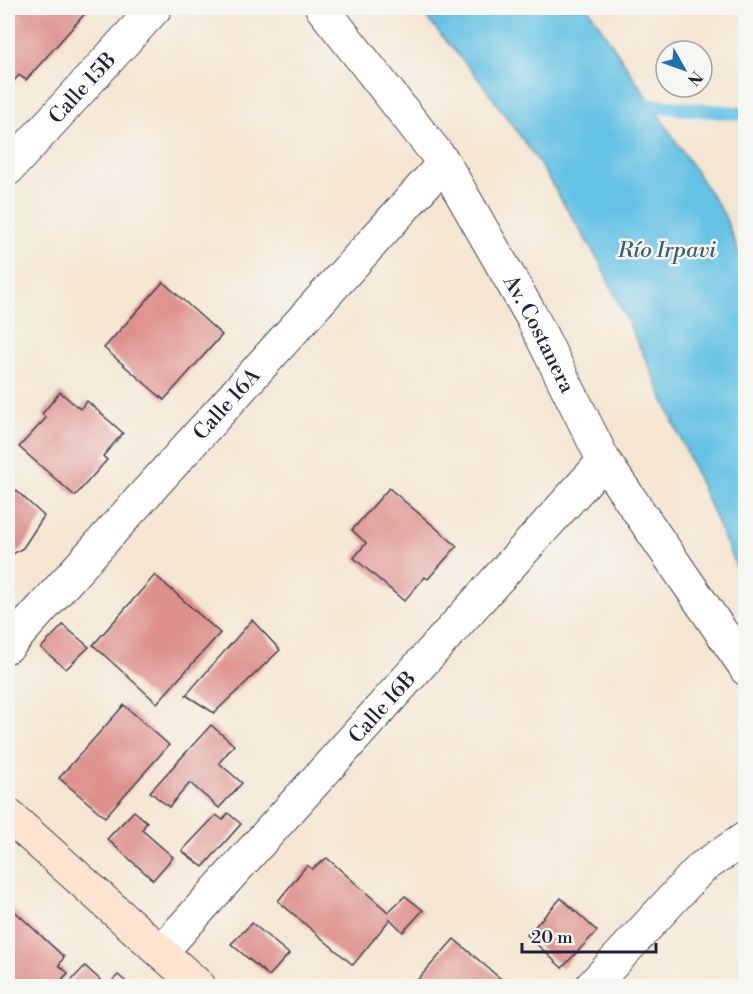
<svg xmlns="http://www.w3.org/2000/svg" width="753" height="994" viewBox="0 0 753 994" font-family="'Libre Bodoni',serif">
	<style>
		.water { fill: #66c2e4; stroke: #447290; stroke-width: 1.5 }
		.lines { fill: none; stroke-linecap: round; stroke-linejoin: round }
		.stream { stroke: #66c2e4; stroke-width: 14 }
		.building { fill: #de918c }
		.street-casing { stroke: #423f52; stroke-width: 35 }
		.secondary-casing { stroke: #423f52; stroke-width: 35 }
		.street { stroke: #fff; stroke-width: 33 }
		.secondary { stroke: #fde4d1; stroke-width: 33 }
		.labels { text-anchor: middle; stroke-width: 5; stroke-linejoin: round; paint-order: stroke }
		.street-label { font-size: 21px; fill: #22223b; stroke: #f6f6f2 }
		.water-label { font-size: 22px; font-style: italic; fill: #3a5a76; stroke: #f6f6f2 }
	</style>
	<rect width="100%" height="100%" fill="#f6f6f2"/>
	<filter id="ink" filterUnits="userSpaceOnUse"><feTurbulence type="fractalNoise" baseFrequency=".0167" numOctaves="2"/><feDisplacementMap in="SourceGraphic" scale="12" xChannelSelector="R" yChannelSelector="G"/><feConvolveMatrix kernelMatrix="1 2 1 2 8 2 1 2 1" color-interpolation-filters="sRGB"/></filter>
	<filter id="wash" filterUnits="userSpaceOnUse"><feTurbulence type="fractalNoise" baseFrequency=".008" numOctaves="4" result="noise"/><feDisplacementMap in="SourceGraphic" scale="24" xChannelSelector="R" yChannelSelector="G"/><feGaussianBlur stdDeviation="1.35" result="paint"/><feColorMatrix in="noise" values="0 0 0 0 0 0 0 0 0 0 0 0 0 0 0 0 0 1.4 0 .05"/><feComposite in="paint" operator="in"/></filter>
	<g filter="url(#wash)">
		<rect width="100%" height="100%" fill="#f4e6d1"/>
		<!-- water -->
		<path class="water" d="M418 8H588L724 214 745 269V587L653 375 599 261 534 155 481 82Z"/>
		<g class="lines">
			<!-- stream -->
			<path class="stream" d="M634 104 746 114"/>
		</g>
		<g id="blocks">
			<!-- building -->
			<g class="building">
				<path d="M8 8H90L26 80 19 75 8 88Z"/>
				<path d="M163 282 222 335 164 400 104 348Z"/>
				<path d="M60 392 80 409 87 401 123 433 103 456 107 460 75 496 19 447 46 418 42 414Z"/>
				<path d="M8 483 44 516 23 548 8 557Z"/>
				<path d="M389 488 457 546 428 579 425 577 404 601 354 558 366 543 352 530Z"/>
				<path d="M155 575 220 633 157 703 93 645Z"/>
				<path d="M252 620 280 650 214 713 186 695Z"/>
				<path d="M63 625 89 647 66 669 41 648Z"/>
				<path d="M124 705 169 745 105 817 59 778Z"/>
				<path d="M211 725 234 745 219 763 242 783 219 808 190 783 169 807 150 792Z"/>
				<path d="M134 811 147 822 142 830 173 857 153 880 107 839Z"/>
				<path d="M228 813 241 824 203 867 182 851 216 815 223 820Z"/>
				<path d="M327 858 388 912 405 896 423 910 403 932 390 919 353 965 278 901 307 865 312 869Z"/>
				<path d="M561 898 597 931 562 968 527 935Z"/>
				<path d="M8 905 64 957 59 965 68 973 56 986H8Z"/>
				<path d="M252 923 289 954 269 976 231 944Z"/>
				<path d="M454 939 509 986H412Z"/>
				<path d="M85 966 107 986H66Z"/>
				<path d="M118 975 131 986H107Z"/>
			</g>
		</g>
	</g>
	<g filter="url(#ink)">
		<use href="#blocks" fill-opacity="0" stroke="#423f52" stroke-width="1.5"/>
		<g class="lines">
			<defs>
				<g id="street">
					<path id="s1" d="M322 8 444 163 532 317 604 461 744 665 746 669"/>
					<path id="s2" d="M8 169 155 8"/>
					<path id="s3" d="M8 646 444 163"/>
					<path id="s4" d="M161 952 604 461"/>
					<path d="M592 986 701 868 746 838"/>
				</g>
				<path id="secondary" d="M8 815 199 986"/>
			</defs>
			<!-- street casing -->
			<use href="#street" class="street-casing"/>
			<!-- secondary casing -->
			<use href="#secondary" class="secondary-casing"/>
			<!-- street -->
			<use href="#street" class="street"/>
			<!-- secondary -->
			<use href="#secondary" class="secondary"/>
		</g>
	</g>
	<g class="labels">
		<!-- street labels -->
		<g class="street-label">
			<text dy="7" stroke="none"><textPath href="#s2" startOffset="110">Calle 15B</textPath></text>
			<text dy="7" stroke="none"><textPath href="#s1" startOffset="393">Av. Costanera</textPath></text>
			<text dy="7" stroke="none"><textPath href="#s3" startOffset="326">Calle 16A</textPath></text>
			<text dy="7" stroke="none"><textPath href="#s4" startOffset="330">Calle 16B</textPath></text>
		</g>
		<!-- water labels -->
		<g class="water-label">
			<text x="667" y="257">Río Irpavi</text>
		</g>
	</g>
	<!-- margin -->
	<rect width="753" height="994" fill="none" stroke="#f6f6f2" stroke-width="30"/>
	<!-- north arrow -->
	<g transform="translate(684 69) rotate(130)"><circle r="28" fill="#f6f6f2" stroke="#a1a1a9" stroke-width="1.5"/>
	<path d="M0-4.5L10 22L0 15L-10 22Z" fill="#1f6fb2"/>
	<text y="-9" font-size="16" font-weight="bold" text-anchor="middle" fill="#22223b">N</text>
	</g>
	<!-- scale -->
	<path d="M522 943v9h134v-9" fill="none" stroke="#22223b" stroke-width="3"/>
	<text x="531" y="943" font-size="18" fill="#22223b" stroke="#f6f6f2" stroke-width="4.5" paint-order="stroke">20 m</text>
</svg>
